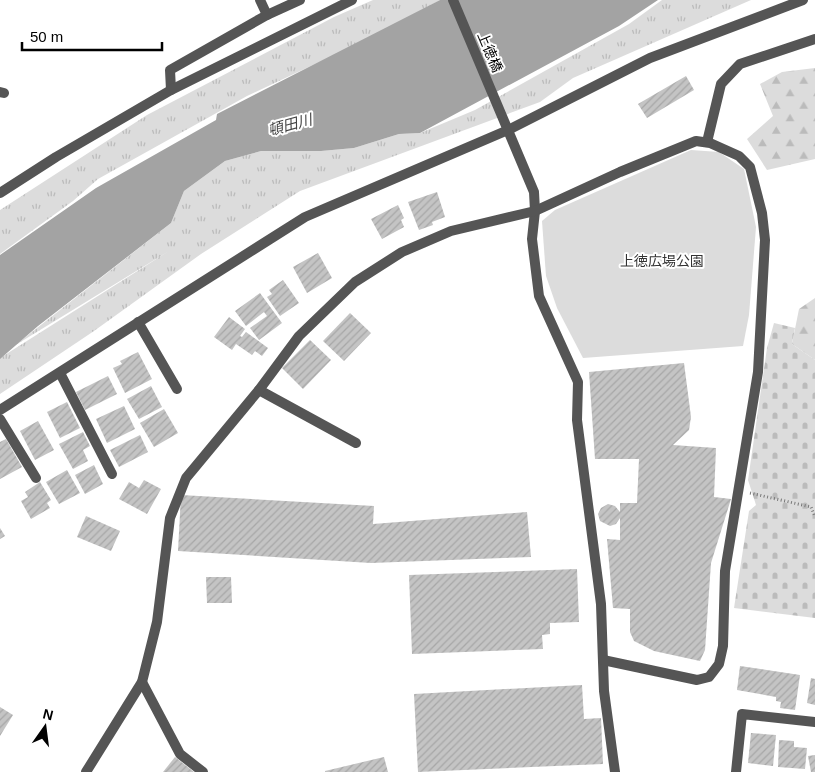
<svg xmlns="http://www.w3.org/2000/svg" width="815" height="772" viewBox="0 0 815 772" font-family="Arial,'Noto Sans JP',sans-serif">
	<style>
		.grass { fill: url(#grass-tufts) }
		.forest { fill: url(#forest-firs) }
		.cemetery { fill: url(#cemetery-stones) }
		.park { fill: #dcdcdc }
		.water { fill: #a3a3a3 }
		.building { fill: url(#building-hatch) }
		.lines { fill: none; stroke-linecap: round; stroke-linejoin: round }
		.path { stroke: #777; stroke-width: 3; stroke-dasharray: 1 2.5; stroke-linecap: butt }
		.minor { stroke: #555; stroke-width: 10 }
		.tertiary { stroke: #555; stroke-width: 10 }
		.labels { text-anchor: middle; stroke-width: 4; stroke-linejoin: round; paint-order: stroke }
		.street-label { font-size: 14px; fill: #000; stroke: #fff }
		.park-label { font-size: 14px; fill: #333; stroke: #fff }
		.water-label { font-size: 15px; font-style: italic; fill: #444; stroke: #fff }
	</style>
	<defs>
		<pattern id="grass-tufts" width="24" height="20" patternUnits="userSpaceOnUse" patternTransform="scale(1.25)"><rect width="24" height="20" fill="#dcdcdc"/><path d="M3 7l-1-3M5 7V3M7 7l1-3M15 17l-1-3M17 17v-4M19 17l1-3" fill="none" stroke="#bbb"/></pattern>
		<pattern id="forest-firs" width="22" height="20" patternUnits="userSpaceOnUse" patternTransform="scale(1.25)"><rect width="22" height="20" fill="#dcdcdc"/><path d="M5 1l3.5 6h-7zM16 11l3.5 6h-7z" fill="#bbb"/></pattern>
		<pattern id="cemetery-stones" width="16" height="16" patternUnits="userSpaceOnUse" patternTransform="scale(1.25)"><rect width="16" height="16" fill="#dcdcdc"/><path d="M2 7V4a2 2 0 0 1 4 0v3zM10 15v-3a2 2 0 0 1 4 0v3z" fill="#bbb"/></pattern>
		<pattern id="building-hatch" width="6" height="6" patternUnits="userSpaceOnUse" patternTransform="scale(1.25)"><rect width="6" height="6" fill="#c4c4c4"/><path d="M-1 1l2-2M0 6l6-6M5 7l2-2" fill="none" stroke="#a7a7a7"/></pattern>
	</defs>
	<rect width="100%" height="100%" fill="#fff"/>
	<!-- grass -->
	<g class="grass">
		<path d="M373 0H440L364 41 247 96 98 179 73 201 0 254V210L147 115 334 17Z"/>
		<path d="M662 0H751L573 78 540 102 300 191 201 254 94 331 0 394V358L169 251 14 346 171 223 184 191 225 161 261 151H321L354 148 399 134 420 133 475 110 629 24Z"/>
	</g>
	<!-- forest -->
	<g class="forest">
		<path d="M815 68V159L767 170 747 139 773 116 760 84 782 72Z"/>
		<path d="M815 298V360L792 344 799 309Z"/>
	</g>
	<!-- cemetery -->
	<path class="cemetery" d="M774 323 795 328 792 344 815 360V618L734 608 749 511 756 505 748 480 767 348Z"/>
	<!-- park -->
	<path class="park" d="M691 150 719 152 744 169 756 227 749 315 743 346 583 358 557 308 546 276 542 221 555 210Z"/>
	<!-- water -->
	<path class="water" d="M440 0H658L619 26 420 133 399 134 354 148 321 151H261L225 161 184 191 171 223 38 326 0 359V255L96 188 216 120 217 114Z"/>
	<!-- building -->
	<g class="building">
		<path d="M686 76 694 90 647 118 638 104Z"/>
		<path d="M437 192 445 217 432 222 433 225 419 230 408 202Z"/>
		<path d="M398 205 404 218 401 220 404 227 382 239 371 219Z"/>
		<path d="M318 253 332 278 307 293 293 267Z"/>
		<path d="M283 280 299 303 280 316 267 297 272 294 269 290Z"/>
		<path d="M260 293 282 323 259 340 250 328 267 316 264 312 246 326 235 311Z"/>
		<path d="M350 313 371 333 344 361 323 341Z"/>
		<path d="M229 317 245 329 240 336 242 337 246 332 268 348 262 356 255 351 252 355 236 344 232 350 214 337Z"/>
		<path d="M310 340 331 360 303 389 282 368Z"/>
		<path d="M138 352 152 379 125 393 113 368 122 364 120 361Z"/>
		<path d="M684 363 691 417 689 430 673 445 716 448 714 497 731 499 711 563 705 650 700 661 654 651 634 641 630 632V609L613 608 607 539 620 540V518L616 524 610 526 600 521 598 514 601 508 608 504 615 506 620 512V503H637L639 459H595L589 372Z"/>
		<path d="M108 376 117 394 85 410 76 392Z"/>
		<path d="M151 386 162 407 139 419 127 399Z"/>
		<path d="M67 402 80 428 60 438 47 412Z"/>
		<path d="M124 406 135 429 107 443 96 419Z"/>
		<path d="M164 409 178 433 154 447 140 423Z"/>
		<path d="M38 421 54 450 35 460 20 431Z"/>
		<path d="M83 432 90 446 83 450 88 461 73 469 59 444Z"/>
		<path d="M140 435 148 452 119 467 110 450Z"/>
		<path d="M6 439 22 467 0 479V442Z"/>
		<path d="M94 465 103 484 85 494 75 475Z"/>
		<path d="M67 470 80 493 59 504 46 482Z"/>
		<path d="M144 480 161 489 147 514 119 499 129 482 139 488Z"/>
		<path d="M40 482 51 500 47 503 50 508 31 519 21 501 28 497 25 492Z"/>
		<path d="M181 495 374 506 373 524 527 512 531 557 371 563 178 551Z"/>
		<path d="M86 516 120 531 111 551 77 537Z"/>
		<path d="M0 528 5 536 0 539Z"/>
		<path d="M577 569 579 622 550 623V634L542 635 543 649 412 654 409 575Z"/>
		<path d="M206 577H231L232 603H207Z"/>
		<path d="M740 666 800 675 795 710 780 708 781 702 776 701V697L737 690Z"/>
		<path d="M811 678 815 679V705L807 703Z"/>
		<path d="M582 685 584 719 601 718 603 764 418 772 414 694Z"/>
		<path d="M0 707 13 715 0 736Z"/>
		<path d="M751 733 776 735 773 766 748 763Z"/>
		<path d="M779 740 794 741V747L807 748 805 769 778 767Z"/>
		<path d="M815 755V772H811L808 756Z"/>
		<path d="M175 757 194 772H163Z"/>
		<path d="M384 757 388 772H325V771Z"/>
	</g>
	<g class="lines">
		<!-- path -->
		<path class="path" d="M750 493 811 507 815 517"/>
		<!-- minor -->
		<g class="minor">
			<path d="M453 0 534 192 535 211 532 239 539 296 578 382 577 420 601 604 604 691 615 772"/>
			<path d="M267 15 300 0"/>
			<path d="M171 90 170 70 267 15 260 0"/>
			<path d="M0 92 4 93"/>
			<path d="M707 142 721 84 740 64 815 39"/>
			<path d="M138 322 177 389"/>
			<path d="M60 373 112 474"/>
			<path d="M259 390 356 443"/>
			<path d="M0 410 305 217 508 130 650 58 803 0"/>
			<path d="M0 419 36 478"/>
			<path d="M142 682 180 754 203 772"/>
			<path d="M86 772 142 682 157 622 170 518 186 478 259 390 299 336 355 282 402 252 451 231 535 211 620 172 696 141 710 143 739 156 750 167 762 213 765 240 758 372 725 571 723 646 719 664 709 677 697 680 603 660"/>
			<path d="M736 772 742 714 815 722"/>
		</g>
		<!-- tertiary -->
		<path class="tertiary" d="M0 193 56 157 171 90 352 0"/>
	</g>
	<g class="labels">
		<!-- street labels -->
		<g class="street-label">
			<text transform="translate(490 52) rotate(67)" y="5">上徳橋</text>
		</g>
		<!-- park labels -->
		<g class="park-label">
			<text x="662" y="266">上徳広場公園</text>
		</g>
		<!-- water labels -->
		<g class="water-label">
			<text transform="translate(290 125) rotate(-15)" y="5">頓田川</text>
		</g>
	</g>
	<!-- north arrow -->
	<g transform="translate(45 727) rotate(14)" stroke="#ffffff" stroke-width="4" paint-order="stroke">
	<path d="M0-4L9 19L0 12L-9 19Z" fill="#000000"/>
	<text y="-8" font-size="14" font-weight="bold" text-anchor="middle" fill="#000000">N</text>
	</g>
	<!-- scale -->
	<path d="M22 42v8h140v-8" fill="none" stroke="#000000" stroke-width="2.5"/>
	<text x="30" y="42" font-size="15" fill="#000000" stroke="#ffffff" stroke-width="4" paint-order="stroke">50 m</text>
</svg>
